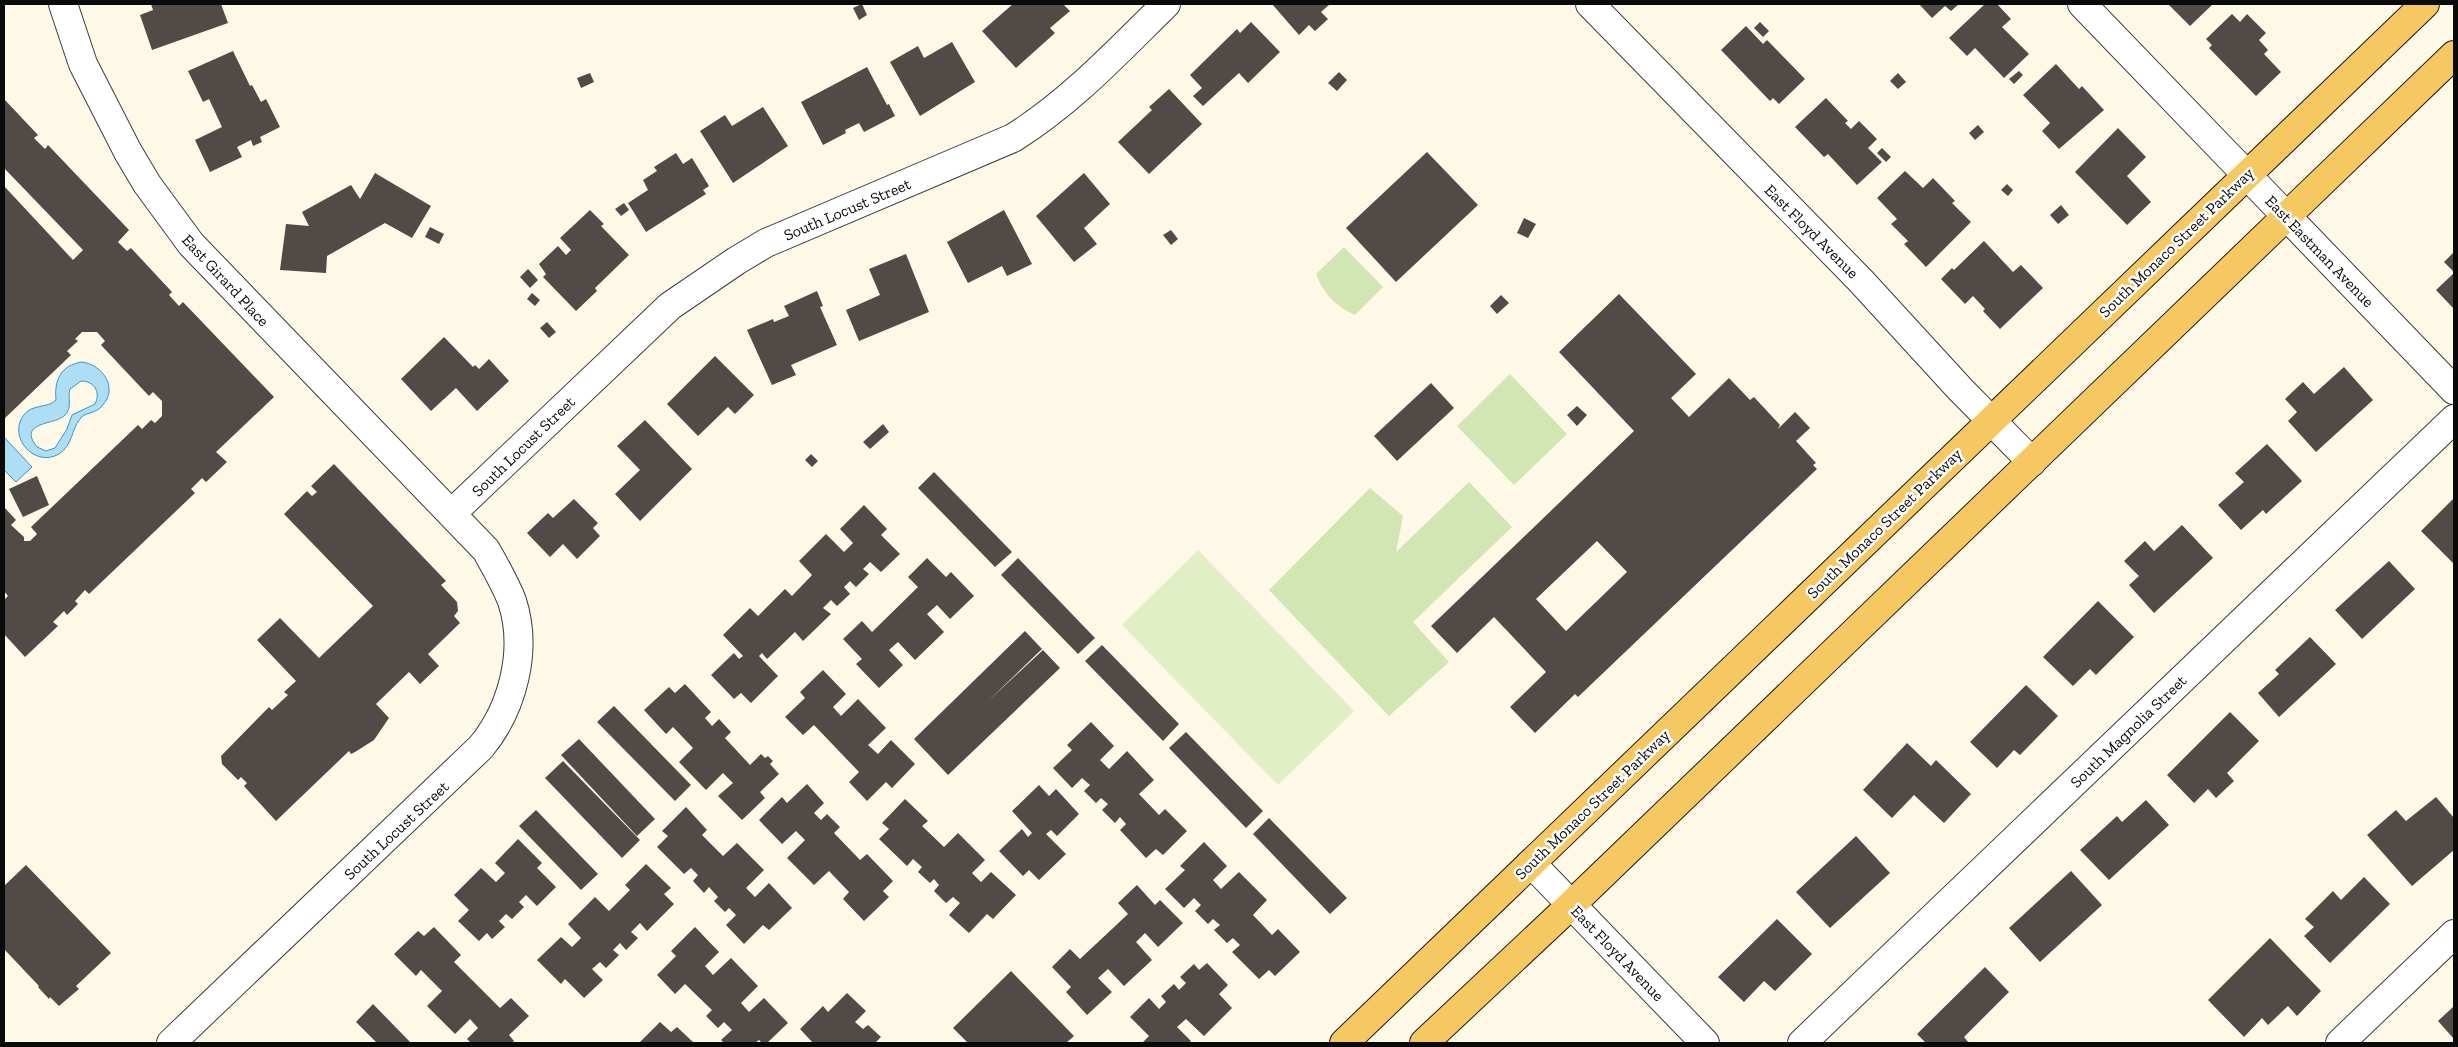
<svg xmlns="http://www.w3.org/2000/svg" width="2458" height="1047" viewBox="0 0 2458 1047" font-family="'Zilla Slab',serif">
	<style>
		.green { fill: #d1e6b3 }
		.pitch { fill: #e2eec5 }
		.water { fill: #aedef4; stroke: #3798c9; fill-rule: evenodd }
		.building { fill: #524a47; fill-rule: evenodd }
		.lines { fill: none; stroke-linecap: round; stroke-linejoin: round }
		.minor-casing { stroke: #3d3d3d; stroke-width: 30 }
		.major-casing { stroke: #1b1b1b; stroke-width: 30 }
		.minor { stroke: #fff; stroke-width: 28 }
		.major { stroke: #f5c861; stroke-width: 28 }
		.labels { text-anchor: middle; stroke-width: 5; stroke-linejoin: round; paint-order: stroke }
		.street-label { font-size: 16px; fill: #0a0a0a; stroke: #fff }
	</style>
	<rect width="100%" height="100%" fill="#fef8e7"/>
	<!-- green -->
	<g class="green">
		<path d="M1344 247 1383 287 1355 315C1335 306 1324 294 1316 274Z"/>
		<path d="M1510 374 1567 434 1514 485 1457 426Z"/>
		<path d="M1469 482 1512 527 1413 622 1449 662 1389 716 1269 590 1370 488 1403 516 1396 552Z"/>
	</g>
	<!-- pitch -->
	<path class="pitch" d="M1198 550 1354 711 1278 785 1122 625Z"/>
	<!-- water -->
	<g class="water">
		<path d="M82 362C103 365 119 388 102 406 96 414 84 412 80 419 71 430 73 445 59 454 35 468 8 438 23 416 32 403 47 409 56 400 54 380 61 365 82 362ZM81 381C94 381 101 392 95 404L72 415 67 429 55 448 46 451 37 447C16 421 57 425 65 415 73 407 67 398 70 389Z"/>
		<path d="M4 437 32 467 16 482 4 470Z"/>
	</g>
	<!-- building -->
	<g class="building">
		<path d="M151 4H221L228 23 152 50 140 15 153 10Z"/>
		<path d="M862 4 867 15 859 20 853 8Z"/>
		<path d="M1013 4H1063L1070 11 1050 28 1055 33 1016 68 982 31Z"/>
		<path d="M1272 4H1330L1321 12 1328 19 1315 31 1309 25 1299 35Z"/>
		<path d="M1919 4H1959L1951 11 1945 6 1932 18Z"/>
		<path d="M1985 4H1997L2011 19 2002 27 2029 54 2004 78 1975 48 1967 56 1949 38Z"/>
		<path d="M2168 4H2213L2190 26Z"/>
		<path d="M2232 14 2240 22 2247 14 2266 33 2259 40 2268 50 2264 54 2281 72 2256 96 2209 48 2212 45 2206 39Z"/>
		<path d="M1251 22 1280 52 1248 83 1239 73 1203 106 1193 96 1202 88 1190 75 1237 29 1240 33Z"/>
		<path d="M1760 22 1769 31 1763 37 1754 28Z"/>
		<path d="M1746 26 1763 44 1767 40 1805 79 1779 104 1773 98 1770 101 1721 50Z"/>
		<path d="M952 42 975 82 920 116 890 62 918 46 924 58Z"/>
		<path d="M233 51 250 86 252 85 261 102 266 99 280 127 260 137 262 142 253 146 251 140 237 147 242 157 210 172 195 140 222 127 209 99 203 102 188 71Z"/>
		<path d="M2056 64 2079 89 2082 86 2104 110 2059 149 2042 131 2050 123 2023 95Z"/>
		<path d="M867 67 887 105 889 104 895 116 864 132 859 123 845 130 846 133 823 145 801 102Z"/>
		<path d="M2019 71 2023 75 2014 84 2009 79Z"/>
		<path d="M1339 72 1347 80 1337 91 1328 83Z"/>
		<path d="M590 73 594 82 581 88 577 78Z"/>
		<path d="M1898 73 1906 82 1898 89 1890 81Z"/>
		<path d="M1169 89 1202 124 1149 174 1118 142 1152 110 1149 107Z"/>
		<path d="M1826 98 1848 121 1845 123 1851 129 1859 121 1877 139 1868 148 1882 162 1857 185 1828 154 1824 157 1795 127Z"/>
		<path d="M4 99 38 135 34 138 45 149 48 145 129 230 118 242 127 251 131 248 172 292 169 295 179 306 183 302 274 397 216 452 227 462 206 482 202 478 191 489 195 493 89 594 85 590 75 601 78 604 67 615 64 611 53 622 58 626 25 657 4 634V600L8 596 4 591V507L16 520 11 525 24 537V541H30L37 534 31 527 138 425 142 429 151 420 155 423 162 416V401L153 392 149 396 101 345 105 341 97 332H82L75 339 78 341 67 351 71 355 4 419V186L73 260 83 250 4 168Z"/>
		<path d="M763 107 788 146 733 183 700 131 725 115 732 126Z"/>
		<path d="M1978 125 1984 132 1975 140 1969 133Z"/>
		<path d="M2118 128 2146 157 2127 176 2151 202 2127 225 2075 172Z"/>
		<path d="M1882 148 1891 157 1886 162 1877 153Z"/>
		<path d="M1427 152 1478 205 1396 282 1346 228Z"/>
		<path d="M676 153 683 164 692 158 709 186 703 190 706 194 646 232 628 203 648 190 643 180 657 171 654 167Z"/>
		<path d="M1905 171 1923 188 1933 178 1955 201 1952 203 1971 222 1926 267 1904 244 1908 241 1891 224 1897 219 1877 198Z"/>
		<path d="M375 173 431 206 412 238 385 223 327 256 326 273 280 270 286 224 309 226 302 212 351 185 360 199Z"/>
		<path d="M1084 173 1110 204 1084 228 1097 244 1074 262 1036 216Z"/>
		<path d="M2007 184 2013 190 2008 196 2001 190Z"/>
		<path d="M624 203 629 210 621 216 615 209Z"/>
		<path d="M2061 205 2069 215 2058 224 2050 215Z"/>
		<path d="M590 210 604 224 601 226 629 255 595 288 597 291 576 311 543 277 546 274 539 264 558 246 566 255 571 250 560 238Z"/>
		<path d="M1004 210 1032 264 1007 276 1002 266 968 283 947 242Z"/>
		<path d="M1524 218 1536 224 1528 238 1517 233Z"/>
		<path d="M430 227 444 234 439 244 425 237Z"/>
		<path d="M1171 230 1178 239 1171 245 1163 235Z"/>
		<path d="M1984 241 2013 272 2021 265 2043 288 2000 329 1983 311 1985 309 1973 296 1965 304 1941 279 1952 268 1954 270Z"/>
		<path d="M2454 252V272L2444 262Z"/>
		<path d="M906 254 929 312 859 341 846 310 880 295 869 269Z"/>
		<path d="M528 269 538 280 530 288 520 277Z"/>
		<path d="M2454 273V309L2436 290Z"/>
		<path d="M817 291 823 306 820 307 837 345 791 365 796 375 772 385 747 330 773 319 774 322 789 316 784 306Z"/>
		<path d="M532 293 540 300 535 306 527 299Z"/>
		<path d="M1619 294 1696 374 1671 398 1689 417 1729 378 1750 400 1754 397 1780 425 1778 429 1795 412 1798 415 1810 428 1796 441 1816 463 1813 465 1817 469 1578 697 1575 694 1535 733 1510 707 1546 672 1494 617 1457 653 1431 626 1634 431 1559 352ZM1597 541 1627 572 1566 631 1536 599Z"/>
		<path d="M1501 295 1509 303 1497 314 1490 306Z"/>
		<path d="M547 322 556 332 549 338 540 328Z"/>
		<path d="M444 337 473 367 475 365 479 369 489 359 509 381 477 411 456 388 431 411 401 379Z"/>
		<path d="M715 356 754 395 735 414 728 407 698 436 667 404Z"/>
		<path d="M2344 367 2373 400 2316 452 2288 421 2297 412 2285 399 2303 382 2314 394Z"/>
		<path d="M1431 383 1454 408 1397 461 1374 436Z"/>
		<path d="M1577 406 1587 415 1577 426 1567 415Z"/>
		<path d="M645 420 692 469 640 521 615 494 640 470 617 446Z"/>
		<path d="M883 424 889 432 870 449 863 442Z"/>
		<path d="M2267 444 2302 481 2266 514 2263 510 2241 530 2218 505 2244 482 2235 473Z"/>
		<path d="M811 454 818 461 812 467 805 460Z"/>
		<path d="M334 464 446 581 441 585 457 602 458 611 454 616 460 623 428 654 439 666 420 684 409 672 376 704 389 718 374 740 355 752 351 754 349 751 276 821 244 786 247 783 241 777 238 780 222 764 221 756 269 707 272 710 288 695 284 692 296 681 257 640 280 618 319 658 373 606 284 514 307 491 312 496 317 492 311 486Z"/>
		<path d="M934 472 1012 552 995 567 918 488Z"/>
		<path d="M37 476 49 505 23 517 9 489Z"/>
		<path d="M2454 498V564L2421 531Z"/>
		<path d="M574 499 598 523 593 528 600 536 577 559 563 544 550 557 527 533 548 513 553 518Z"/>
		<path d="M864 505 887 529 881 535 900 554 881 572 870 562 863 569 869 574 856 587 850 581 844 587 850 594 837 606 831 600 823 608 831 614 803 641 795 632 767 659 762 653 759 656 778 676 751 703 741 693 734 699 711 675 734 653 739 659 743 656 723 635 750 608 758 616 785 589 792 596 812 575 799 561 826 534 844 552 853 543 840 529Z"/>
		<path d="M2182 525 2213 558 2154 613 2129 585 2139 576 2124 561 2145 541 2154 551Z"/>
		<path d="M927 558 946 577 951 572 974 596 950 619 937 605 927 614 944 632 915 660 898 642 889 650 903 665 879 688 856 664 862 659 843 639 862 621 872 632 918 587 908 577Z"/>
		<path d="M1018 558 1095 638 1078 654 1001 575Z"/>
		<path d="M2389 561 2415 589 2362 639 2335 610Z"/>
		<path d="M2098 601 2134 637 2096 675 2090 669 2073 686 2043 657Z"/>
		<path d="M1025 631 1042 649 987 702 1043 650 1060 668 948 775 914 739Z"/>
		<path d="M2310 637 2336 664 2279 717 2258 693 2279 674 2275 670Z"/>
		<path d="M1102 645 1179 724 1163 741 1085 661Z"/>
		<path d="M823 670 846 694 833 707 841 716 858 699 886 728 868 745 878 754 891 740 915 764 892 788 886 782 867 801 849 782 859 772 814 725 803 735 785 717 805 698 800 692Z"/>
		<path d="M685 684 711 712 705 718 712 726 719 719 731 732 725 738 750 765 761 754 765 758 768 756 773 761 770 764 779 774 760 792 765 798 742 820 718 796 733 783 723 773 706 790 679 762 693 748 673 727 666 734 644 710 669 687 675 693Z"/>
		<path d="M2026 685 2058 716 2020 755 2014 750 1997 768 1970 742Z"/>
		<path d="M614 706 691 785 675 801 597 722Z"/>
		<path d="M2230 712 2259 741 2227 773 2234 781 2216 798 2208 789 2194 803 2167 775Z"/>
		<path d="M1091 722 1114 746 1100 760 1109 769 1127 751 1154 780 1139 794 1159 815 1165 809 1187 831 1163 855 1156 849 1146 858 1120 830 1126 824 1120 817 1115 823 1102 810 1108 804 1101 798 1096 803 1084 791 1090 785 1082 778 1072 788 1053 768 1072 750 1067 745Z"/>
		<path d="M1186 732 1263 811 1246 828 1169 748Z"/>
		<path d="M579 739 655 819 637 836 561 755Z"/>
		<path d="M1907 743 1931 766 1936 760 1971 794 1944 823 1914 795 1892 818 1863 790Z"/>
		<path d="M563 761 640 840 622 858 545 778Z"/>
		<path d="M807 784 824 803 814 813 821 820 827 814 840 827 834 833 860 860 867 854 893 881 883 891 889 897 864 921 843 899 849 892 829 871 814 885 787 858 805 840 796 831 782 844 759 820 782 797 787 803Z"/>
		<path d="M1039 785 1049 796 1056 789 1079 814 1057 836 1051 830 1046 834 1066 854 1039 880 1029 870 1023 876 999 851 1022 829 1028 837 1032 833 1012 811Z"/>
		<path d="M2436 797 2454 818V850L2412 886 2367 835 2396 810 2406 821Z"/>
		<path d="M905 799 928 821 922 826 944 847 958 833 985 860 972 873 981 882 991 872 1016 895 993 919 987 914 969 933 949 915 960 903 953 897 946 903 934 891 939 885 934 879 930 883 918 872 922 867 913 859 907 866 879 839 889 829 882 823Z"/>
		<path d="M2146 800 2169 825 2109 880 2080 850 2117 816 2122 822Z"/>
		<path d="M686 807 707 830 702 835 723 856 737 843 764 870 746 888 755 897 769 883 792 908 769 930 763 925 744 944 726 925 736 915 729 908 725 912 714 901 718 897 709 887 704 893 693 881 698 875 691 868 684 874 657 847 668 836 662 831Z"/>
		<path d="M536 810 598 874 581 890 519 826Z"/>
		<path d="M1269 818 1347 898 1330 914 1253 834Z"/>
		<path d="M1856 836 1890 873 1830 928 1796 892Z"/>
		<path d="M518 839 542 863 537 868 556 887 537 906 526 895 519 902 524 907 512 919 506 914 499 921 505 927 492 939 487 933 479 941 458 921 469 910 454 895 481 868 496 882 505 873 495 863Z"/>
		<path d="M1204 842 1227 866 1213 880 1221 889 1239 872 1267 900 1253 915 1272 935 1278 929 1300 952 1275 976 1269 970 1259 979 1232 952 1240 945 1233 938 1227 943 1214 930 1220 925 1213 919 1208 924 1195 911 1201 905 1194 898 1184 908 1165 889 1185 870 1180 866Z"/>
		<path d="M646 864 671 888 664 894 674 904 647 931 640 923 631 932 638 938 626 950 620 943 613 950 619 955 606 968 600 962 592 969 603 980 584 998 565 979 561 984 537 960 561 937 572 947 581 938 568 924 595 897 609 911 630 890 625 885Z"/>
		<path d="M26 865 111 953 76 986 79 989 59 1006 50 997 49 999 38 987 39 986 4 949V886Z"/>
		<path d="M2071 871 2102 905 2040 962 2009 928Z"/>
		<path d="M2364 877 2390 904 2330 963 2304 936 2314 927 2305 919 2333 891 2341 900Z"/>
		<path d="M1137 885 1155 905 1160 900 1183 923 1158 947 1145 933 1136 942 1152 960 1124 986 1108 969 1098 978 1112 992 1087 1015 1066 992 1071 987 1052 967 1070 949 1080 959 1128 914 1118 903Z"/>
		<path d="M1777 919 1812 954 1775 991 1764 981 1744 1002 1718 977Z"/>
		<path d="M434 927 461 955 454 962 500 1008 511 998 529 1016 509 1035 514 1041 512 1043H471L467 1039 478 1028 470 1019 455 1034 427 1006 442 991 421 970 416 976 394 954 418 931 424 936Z"/>
		<path d="M695 927 719 952 705 966 713 975 731 958 758 986 741 1003 749 1012 764 998 788 1023 767 1043H762L759 1040 755 1043H724L721 1040 732 1030 724 1022 718 1028 706 1016 712 1010 685 984 675 994 657 975 676 956 671 951Z"/>
		<path d="M2270 938 2321 991 2297 1016 2288 1006 2268 1025 2262 1018 2244 1037 2208 1000Z"/>
		<path d="M1207 963 1228 985 1219 994 1232 1008 1204 1036 1186 1019 1177 1027 1191 1041 1189 1043H1145L1143 1042 1149 1036 1130 1017 1149 998 1159 1009 1166 1002 1161 996 1174 984 1179 990 1186 983 1180 977 1194 964 1199 970Z"/>
		<path d="M1985 967 2009 992 1964 1037 1969 1043H1926L1917 1034Z"/>
		<path d="M1011 971 1074 1036 1066 1043H968L953 1028Z"/>
		<path d="M847 993 866 1011 855 1022 863 1029 868 1025 881 1037 875 1043H813L800 1029 823 1006 828 1012Z"/>
		<path d="M373 1004 411 1043H377L356 1022Z"/>
		<path d="M2454 1006V1039L2438 1021Z"/>
		<path d="M660 1022 671 1032 677 1027 694 1043H639Z"/>
	</g>
	<g class="lines">
		<defs>
			<g id="minor">
				<path d="M63 4 83 64 128 152 147 184 191 244 486 550C495 566 505 583 512 601 528 650 513 708 481 747L171 1043"/>
				<path d="M1590 4 1861 281 1960 389 2032 462"/>
				<path d="M2082 4 2454 390"/>
				<path d="M452 513 670 306 736 261 766 243 1013 138C1072 101 1117 52 1166 4"/>
				<path d="M1531 863 1705 1043"/>
				<path d="M1802 1043 2454 419"/>
				<path d="M2340 1043 2454 934"/>
			</g>
			<g id="major">
				<path d="M1344 1043 2425 4"/>
				<path d="M1424 1043 1571 905 2454 55"/>
			</g>
		</defs>
		<!-- minor casing -->
		<use href="#minor" class="minor-casing"/>
		<!-- major casing -->
		<use href="#major" class="major-casing"/>
		<!-- minor -->
		<use href="#minor" class="minor"/>
		<!-- major -->
		<use href="#major" class="major"/>
	</g>
	<g class="labels">
		<!-- street labels -->
		<g class="street-label">
			<text transform="translate(847 209) rotate(-23)" y="6">South Locust Street</text>
			<text transform="translate(1812 231) rotate(45)" y="6">East Floyd Avenue</text>
			<text transform="translate(2176 242) rotate(-44)" y="6">South Monaco Street Parkway</text>
			<text transform="translate(2320 251) rotate(46)" y="6">East Eastman Avenue</text>
			<text transform="translate(226 280) rotate(47)" y="6">East Girard Place</text>
			<text transform="translate(523 446) rotate(-44)" y="6">South Locust Street</text>
			<text transform="translate(1884 523) rotate(-44)" y="6">South Monaco Street Parkway</text>
			<text transform="translate(2128 731) rotate(-44)" y="6">South Magnolia Street</text>
			<text transform="translate(1592 804) rotate(-44)" y="6">South Monaco Street Parkway</text>
			<text transform="translate(396 830) rotate(-43)" y="6">South Locust Street</text>
			<text transform="translate(1618 953) rotate(46)" y="6">East Floyd Avenue</text>
		</g>
	</g>
	<!-- border -->
	<rect width="2458" height="1047" fill="none" stroke="#0a0a0a" stroke-width="10"/>
</svg>
